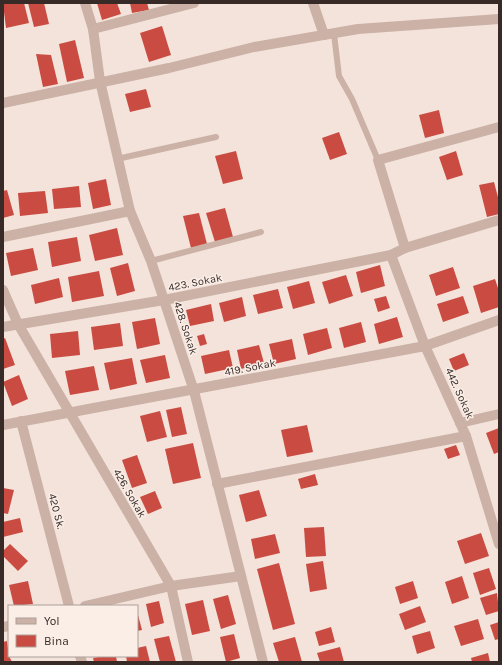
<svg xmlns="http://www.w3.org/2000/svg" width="502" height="665" viewBox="0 0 502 665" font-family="Karla,sans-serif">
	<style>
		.building { fill: #ca4b41 }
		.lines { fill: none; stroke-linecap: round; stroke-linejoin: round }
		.service { stroke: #cbb1a6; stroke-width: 6 }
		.minor { stroke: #cbb1a6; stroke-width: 10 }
		.labels { text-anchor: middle; stroke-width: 3; stroke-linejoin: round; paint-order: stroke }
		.street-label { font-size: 11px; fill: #372a27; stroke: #faeee7 }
	</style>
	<rect width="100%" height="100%" fill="#f3e3db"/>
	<!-- building -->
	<g class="building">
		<path d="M24 3 29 23 6 28 3 4Z"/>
		<path d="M28 3H44L49 24 34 27Z"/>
		<path d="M97 3H117L121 14 102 20Z"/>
		<path d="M130 3H147L149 10 132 13Z"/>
		<path d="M162 26 171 55 149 62 140 33Z"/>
		<path d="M75 40 84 78 67 82 59 44Z"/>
		<path d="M36 54 51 55 58 84 43 87Z"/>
		<path d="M146 89 151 107 130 112 125 94Z"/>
		<path d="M439 110 444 133 425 138 419 115Z"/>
		<path d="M339 132 347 154 330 160 322 138Z"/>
		<path d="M236 151 243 179 223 184 215 156Z"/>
		<path d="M456 151 463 175 447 180 439 157Z"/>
		<path d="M106 179 111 205 93 209 88 183Z"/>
		<path d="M494 182 499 201V214L487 217 479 185Z"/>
		<path d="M79 186 81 207 54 209 52 189Z"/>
		<path d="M7 190 14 215 3 218V191Z"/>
		<path d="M45 191 48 213 20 216 18 193Z"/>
		<path d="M225 208 233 237 215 242 206 213Z"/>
		<path d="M199 213 207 244 191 248 183 216Z"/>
		<path d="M117 228 123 255 95 261 89 235Z"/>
		<path d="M77 237 81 261 52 267 48 242Z"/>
		<path d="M33 248 38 270 11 276 6 253Z"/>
		<path d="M128 263 135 291 117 296 110 268Z"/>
		<path d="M380 265 385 286 361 293 356 272Z"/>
		<path d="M453 267 460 288 436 296 429 275Z"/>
		<path d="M99 271 104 296 72 302 68 277Z"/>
		<path d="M346 275 353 296 329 304 322 282Z"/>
		<path d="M59 278 63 297 35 304 31 285Z"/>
		<path d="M495 279 499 291V307L481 313 473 286Z"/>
		<path d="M309 281 315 303 293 309 287 287Z"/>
		<path d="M278 289 283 308 258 314 253 295Z"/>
		<path d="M386 296 390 308 378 312 374 299Z"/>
		<path d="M463 296 469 313 443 322 437 304Z"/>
		<path d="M242 297 246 316 224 322 219 303Z"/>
		<path d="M211 304 214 321 190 326 186 310Z"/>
		<path d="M397 317 403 337 379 344 374 324Z"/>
		<path d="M155 318 160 344 137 349 132 322Z"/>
		<path d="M361 322 366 342 344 348 339 328Z"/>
		<path d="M120 323 123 346 94 350 91 327Z"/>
		<path d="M327 328 332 348 308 355 303 334Z"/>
		<path d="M78 331 80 355 52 358 50 334Z"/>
		<path d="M204 334 207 344 200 346 197 336Z"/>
		<path d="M5 338 15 365 3 369V339Z"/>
		<path d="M292 339 296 359 274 364 269 344Z"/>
		<path d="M259 345 264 363 241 369 237 350Z"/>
		<path d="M229 350 233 368 205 374 201 356Z"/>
		<path d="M464 353 469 365 454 371 449 359Z"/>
		<path d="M165 355 170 378 146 383 140 360Z"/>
		<path d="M132 358 137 384 110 390 104 363Z"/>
		<path d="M94 366 99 390 70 395 65 371Z"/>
		<path d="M19 375 28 399 12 406 3 382Z"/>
		<path d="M181 407 187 434 172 437 166 410Z"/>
		<path d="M160 411 167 437 147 442 140 416Z"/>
		<path d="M307 425 313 452 287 457 281 430Z"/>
		<path d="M499 428V452L494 454 486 433Z"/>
		<path d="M193 443 201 478 173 484 165 449Z"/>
		<path d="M456 445 460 455 448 459 444 449Z"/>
		<path d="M137 455 147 483 132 488 122 460Z"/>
		<path d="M315 474 318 485 301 489 298 479Z"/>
		<path d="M3 488 14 490 8 514 3 513Z"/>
		<path d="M259 490 267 516 246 522 239 495Z"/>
		<path d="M155 491 162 508 148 514 140 497Z"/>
		<path d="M20 518 23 532 3 537V522Z"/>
		<path d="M324 527 326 556 306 557 304 528Z"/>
		<path d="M481 533 489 556 465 564 457 541Z"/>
		<path d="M275 534 280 553 255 559 251 539Z"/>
		<path d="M10 544 28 561 18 571 3 556V551Z"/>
		<path d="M323 561 327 589 310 592 306 564Z"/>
		<path d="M279 563 295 624 273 630 257 569Z"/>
		<path d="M489 568 496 589 480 595 473 573Z"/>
		<path d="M462 576 469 598 452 604 445 582Z"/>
		<path d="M28 581 33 604 14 606 9 585Z"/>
		<path d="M413 581 418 598 400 604 395 587Z"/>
		<path d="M497 593 499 611 486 615 480 598Z"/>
		<path d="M228 595 236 624 221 629 213 599Z"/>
		<path d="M203 600 210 631 192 635 185 604Z"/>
		<path d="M159 601 164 623 151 627 146 604Z"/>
		<path d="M420 606 426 622 405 630 399 614Z"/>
		<path d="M137 611 142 630 137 631Z"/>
		<path d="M478 619 484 639 461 646 454 626Z"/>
		<path d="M499 622V639L495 640 490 625Z"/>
		<path d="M331 627 335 642 319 646 315 632Z"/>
		<path d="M430 631 435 648 417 654 412 636Z"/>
		<path d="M234 634 240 658 226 662 220 637Z"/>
		<path d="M169 636 176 662H160L154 639Z"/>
		<path d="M295 637 302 662H279L273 643Z"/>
		<path d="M7 641 9 656 12 662H3V642Z"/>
		<path d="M146 646 150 662H127L126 656H137V648Z"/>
		<path d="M340 647 344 662H320L317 653Z"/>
		<path d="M488 653 490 662H472L471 658Z"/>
		<path d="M104 656H116L117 662H94L93 658Z"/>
	</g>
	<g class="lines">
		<!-- service -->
		<g class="service">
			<path d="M334 34 339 76 352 99 378 160"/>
			<path d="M117 159 216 137"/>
			<path d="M151 261 261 232"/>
		</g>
		<!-- minor -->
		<g class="minor">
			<path d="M85 3 93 29 100 81 130 211 151 261 194 391 263 662"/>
			<path d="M313 3 324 35"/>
			<path d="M93 29 194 3"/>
			<path d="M3 103 169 68 254 47 358 29 499 19"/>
			<path d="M3 237 130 211"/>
			<path d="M405 248 499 220"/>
			<path d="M391 255 425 346 466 436 499 544"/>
			<path d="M3 290 18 324 171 586 188 662"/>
			<path d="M3 327 164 300 391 255 405 248 378 160 499 127"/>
			<path d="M21 421 69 606"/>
			<path d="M460 423 499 414"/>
			<path d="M3 425 425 346 499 320"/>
			<path d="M217 484 466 436"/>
			<path d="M85 606 171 586 241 576"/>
			<path d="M3 627 9 626"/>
			<path d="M80 656 82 662"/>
		</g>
	</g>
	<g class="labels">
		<!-- street labels -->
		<g class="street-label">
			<text transform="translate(195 282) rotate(-11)" y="4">423. Sokak</text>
			<text transform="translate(186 328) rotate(72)" y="4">428. Sokak</text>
			<text transform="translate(250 367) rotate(-11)" y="4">419. Sokak</text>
			<text transform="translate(460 393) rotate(66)" y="4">442. Sokak</text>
			<text transform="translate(130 493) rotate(60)" y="4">426. Sokak</text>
			<text transform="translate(57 511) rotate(75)" y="4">420 Sk.</text>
		</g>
	</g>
	<!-- border -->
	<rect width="502" height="665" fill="none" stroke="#372a27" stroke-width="8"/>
	<!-- legend -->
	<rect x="8" y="605" width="130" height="52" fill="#faeee7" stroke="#aca09a"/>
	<rect x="16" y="618" width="20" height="6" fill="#cbb1a6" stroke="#aca09a"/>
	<text x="44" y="625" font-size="12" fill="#372a27">Yol</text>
	<rect x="16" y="635" width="20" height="12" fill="#ca4b41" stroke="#aca09a"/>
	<text x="44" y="645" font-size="12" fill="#372a27">Bina</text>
</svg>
